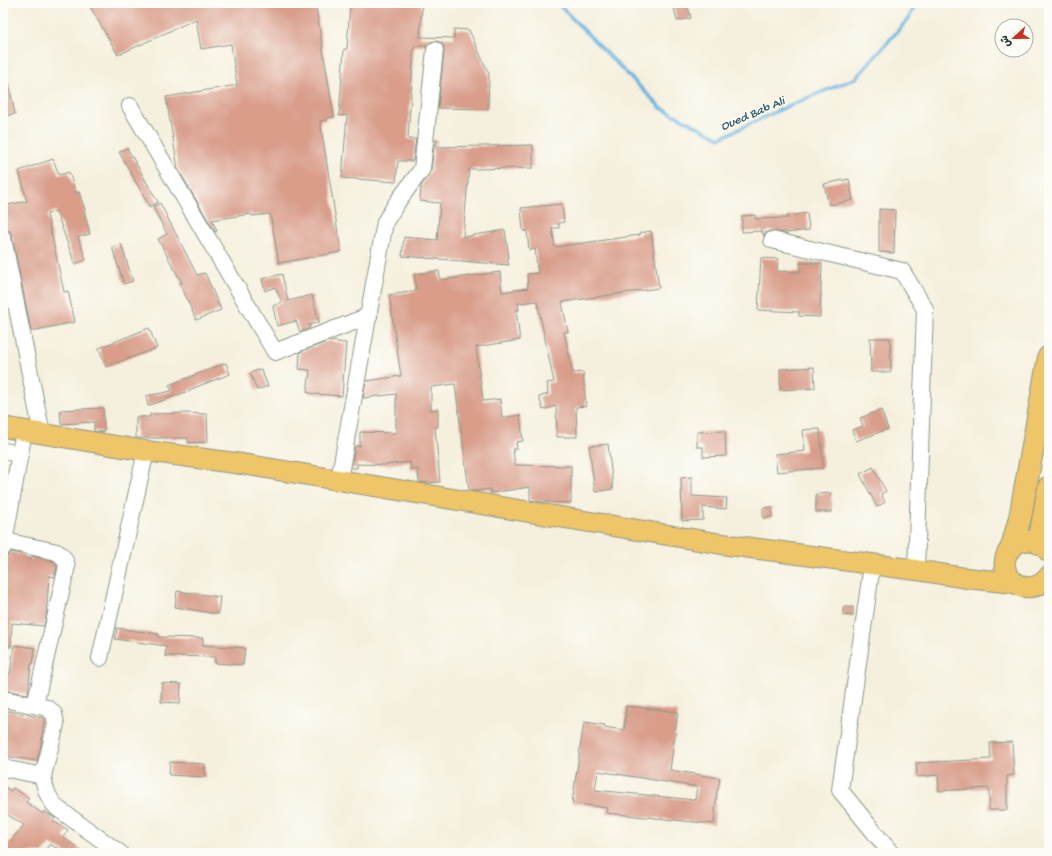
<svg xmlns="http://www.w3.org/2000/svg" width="1052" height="856" viewBox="0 0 1052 856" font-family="'Gochi Hand','Playpen Sans Arabic',sans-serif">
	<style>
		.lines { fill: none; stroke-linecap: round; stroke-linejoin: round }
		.stream { stroke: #66b3e0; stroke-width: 3.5 }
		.building { fill: #d99d8a; fill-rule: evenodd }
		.minor-casing { stroke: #8a9688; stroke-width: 18 }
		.major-casing { stroke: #8a9688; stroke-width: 22 }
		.highway-casing { stroke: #8a9688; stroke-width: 24 }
		.minor { stroke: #fff; stroke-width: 16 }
		.major { stroke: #eec569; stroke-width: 20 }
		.highway { stroke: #eec569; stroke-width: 22 }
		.labels { text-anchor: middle; stroke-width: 3; stroke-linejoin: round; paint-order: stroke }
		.water-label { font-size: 13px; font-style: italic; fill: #346068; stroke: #fdfcf7 }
	</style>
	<rect width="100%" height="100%" fill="#fdfcf7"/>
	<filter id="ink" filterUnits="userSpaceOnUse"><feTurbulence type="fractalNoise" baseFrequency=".025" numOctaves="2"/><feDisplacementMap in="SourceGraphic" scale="8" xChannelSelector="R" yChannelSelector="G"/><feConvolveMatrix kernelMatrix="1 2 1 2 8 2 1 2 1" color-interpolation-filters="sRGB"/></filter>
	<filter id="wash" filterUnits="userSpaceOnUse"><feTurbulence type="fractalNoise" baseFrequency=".012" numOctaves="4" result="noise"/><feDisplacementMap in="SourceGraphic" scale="16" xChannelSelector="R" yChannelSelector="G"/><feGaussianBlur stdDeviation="0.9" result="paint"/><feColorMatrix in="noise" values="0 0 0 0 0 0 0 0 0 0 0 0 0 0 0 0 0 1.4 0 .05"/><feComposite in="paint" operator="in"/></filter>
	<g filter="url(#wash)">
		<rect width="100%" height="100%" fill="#f5f0dd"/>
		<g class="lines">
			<!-- stream -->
			<path class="stream" d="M557 3 661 108 720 138 788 106 856 78 909 18 916 3"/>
		</g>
		<g id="blocks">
			<!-- building -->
			<g class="building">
				<path d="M88 3H303L304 9 316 7 334 117 326 118V120L320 121 341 252 279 263 270 214 252 216 251 214 212 220 217 231 215 232 178 169 166 97 237 85 231 44 201 49 196 19 118 55Z"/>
				<path d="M350 3H422L420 37 454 38V29L469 30 489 74 488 109 438 108 444 51V47L441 43 436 41 431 42 427 46H414L408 139H416L413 161H398L396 182 342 178 347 115 339 116 344 49H347Z"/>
				<path d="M673 3H687L691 18 677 21Z"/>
				<path d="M3 75H7L15 114 3 116Z"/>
				<path d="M435 140H437L436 147 533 145V168L469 169 463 237 505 230 509 258H507L509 265 402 256 404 237 437 240 440 203 420 201 421 186 431 170Z"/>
				<path d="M127 148 158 202 150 207 119 152Z"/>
				<path d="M53 159 59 175 69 172 76 193 79 192 85 210 84 211 90 234 78 237 86 260 75 264 56 211 47 214 64 292 68 291 75 322 31 331 12 236 10 231 5 229 3 219V206L27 201 19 171Z"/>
				<path d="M849 179 853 200 829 205 824 184Z"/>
				<path d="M160 203 197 275 205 273 221 310 196 320 180 283H182L158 239 167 234 153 207Z"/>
				<path d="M562 204 564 222 559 223V228H552L555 247 640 235V233L651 231 659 288 562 302 568 332H564L573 373 583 372 586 406 576 407 577 437H557L556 406 543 410 539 397 548 394 547 383 554 382 537 301 518 303 519 310H516L520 340 476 347 483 401 500 399 502 418 520 415 523 441 516 442 517 449H513L515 465 571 466V503L542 502 530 500V487L491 493 490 489 475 491 469 490 455 384 431 387V410L438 409V427H435L440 482 426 483 419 482 418 469 411 470 410 462 384 465 357 464V468H351L355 446H360V432L396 433V394L363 398 366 381 401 376 389 295 416 291 414 274 439 271 440 280 500 272 502 292 528 288 527 274 538 273 535 249 529 250 527 231H523L521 208Z"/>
				<path d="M879 209 895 210 894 253 879 252Z"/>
				<path d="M807 213 809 230 785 233 770 231 765 233 764 236 762 231 742 232V216L755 215V219L788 218 787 216Z"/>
				<path d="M121 244 133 281 124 284 112 247Z"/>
				<path d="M761 258 778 259 777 271 800 272V263H822L820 317 799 316V312L758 310Z"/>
				<path d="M282 274 288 301 312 295 319 322 309 325 310 328 300 332 296 321 277 326 273 306 282 302 275 287 265 291 262 279Z"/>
				<path d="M149 328 157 348 106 367 99 348Z"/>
				<path d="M870 338H890L891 372H871Z"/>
				<path d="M329 341 346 343 342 396 314 394 307 392 310 370 299 369 300 352Z"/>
				<path d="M226 363 230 374 191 389V390L148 406 146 396 172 391 169 385Z"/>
				<path d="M814 367 815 388 780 390V369Z"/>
				<path d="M261 369 268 386 257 390 250 373Z"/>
				<path d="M103 408 104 432 94 431V422L61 424 60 410Z"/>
				<path d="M881 410 888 429 856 441 852 430 863 426 860 418Z"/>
				<path d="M188 413 207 414 208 442 188 443V438H136V417H150V414Z"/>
				<path d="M820 429 823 468 777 472 775 454 805 451 803 430Z"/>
				<path d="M725 431 726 456 703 457V447H697V432Z"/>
				<path d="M608 444 613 489 595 492 589 446Z"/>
				<path d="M873 467 886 491 881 494 885 502 877 507 860 474Z"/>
				<path d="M692 477V496L727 498 726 509 703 507V520L682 521 681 478Z"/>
				<path d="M831 493 832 512H816V494Z"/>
				<path d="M772 507V517L763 518V508Z"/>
				<path d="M11 552 20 554 31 560 32 556 53 561 57 566 55 577 49 576 46 617 44 626 12 623 11 647H3V557H7Z"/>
				<path d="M177 591 220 597 218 614 175 607Z"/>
				<path d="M843 607H853V616L843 615Z"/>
				<path d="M117 628 158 634V637L203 638V645L245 648 243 665 215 663V657L165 656 166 646 115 639Z"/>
				<path d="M14 645 35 648 33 664H31L28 694 3 690V673L10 674Z"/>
				<path d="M162 683 181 684 180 703 161 702Z"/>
				<path d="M626 706 678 712 670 770 720 778 718 790H717L714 824 606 813 607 808 572 803 584 722 605 725 604 727 624 730ZM598 771 697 787 695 800 595 790Z"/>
				<path d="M3 710 44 718 41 745 37 761 3 756Z"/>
				<path d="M1012 742 1014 775 1007 776V810H989V788L939 791 938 775 917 777 916 763 991 759 990 743Z"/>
				<path d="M170 762 205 764V777L169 775Z"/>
				<path d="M3 786 11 791 13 788 29 798 26 802 43 814 44 811 55 818 53 821 68 830 63 837 85 853H66L57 847 56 848 50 844 43 853H3V850L24 825 3 812Z"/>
			</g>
		</g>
	</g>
	<g filter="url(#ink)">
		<use href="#blocks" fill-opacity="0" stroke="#8a9688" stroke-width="1"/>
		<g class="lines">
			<defs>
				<g id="minor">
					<path d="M130 106 275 352 369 316"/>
					<path d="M3 238 42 434"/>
					<path d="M772 240 902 271 925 309 916 570"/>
					<path d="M3 451 20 454"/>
					<path d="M339 480 385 222 398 201 422 169 435 50"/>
					<path d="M5 541 57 552C63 556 65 559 67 566L35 705"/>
					<path d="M3 548 24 431"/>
					<path d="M872 565 840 790 891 853"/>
					<path d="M100 658 146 451"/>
					<path d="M3 699 48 708 54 714 56 724 43 776"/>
					<path d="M3 768 43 776C45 790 48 798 57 808L120 853"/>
				</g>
				<g id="major">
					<path d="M3 427 146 451 242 464 722 544 916 570 966 578 1015 583"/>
					<path d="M1049 552C1044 544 1036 539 1026 541 1019 541 1014 544 1010 549 991 574 1028 604 1049 576"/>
				</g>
				<g id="highway">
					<path d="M1039 543 1049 487"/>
					<path d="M1012 547 1020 518 1049 357"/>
				</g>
			</defs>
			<!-- minor casing -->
			<use href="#minor" class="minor-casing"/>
			<!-- major casing -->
			<use href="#major" class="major-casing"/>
			<!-- highway casing -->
			<use href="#highway" class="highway-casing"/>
			<!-- minor -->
			<use href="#minor" class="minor"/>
			<!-- major -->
			<use href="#major" class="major"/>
			<!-- highway -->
			<use href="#highway" class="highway"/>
		</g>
	</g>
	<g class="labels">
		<!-- water labels -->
		<g class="water-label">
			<text transform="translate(752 112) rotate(-23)" y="5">Oued Bab Ali</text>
		</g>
	</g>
	<!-- margin -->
	<rect width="1052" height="856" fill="none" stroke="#fdfcf7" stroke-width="16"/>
	<!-- north arrow -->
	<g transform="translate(1014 38) rotate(248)"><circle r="19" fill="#fdfcf7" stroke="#a4b0a9"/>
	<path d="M0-3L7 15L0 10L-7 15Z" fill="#c8321e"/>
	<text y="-6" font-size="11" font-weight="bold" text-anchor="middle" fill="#1f3d34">ش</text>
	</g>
</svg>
